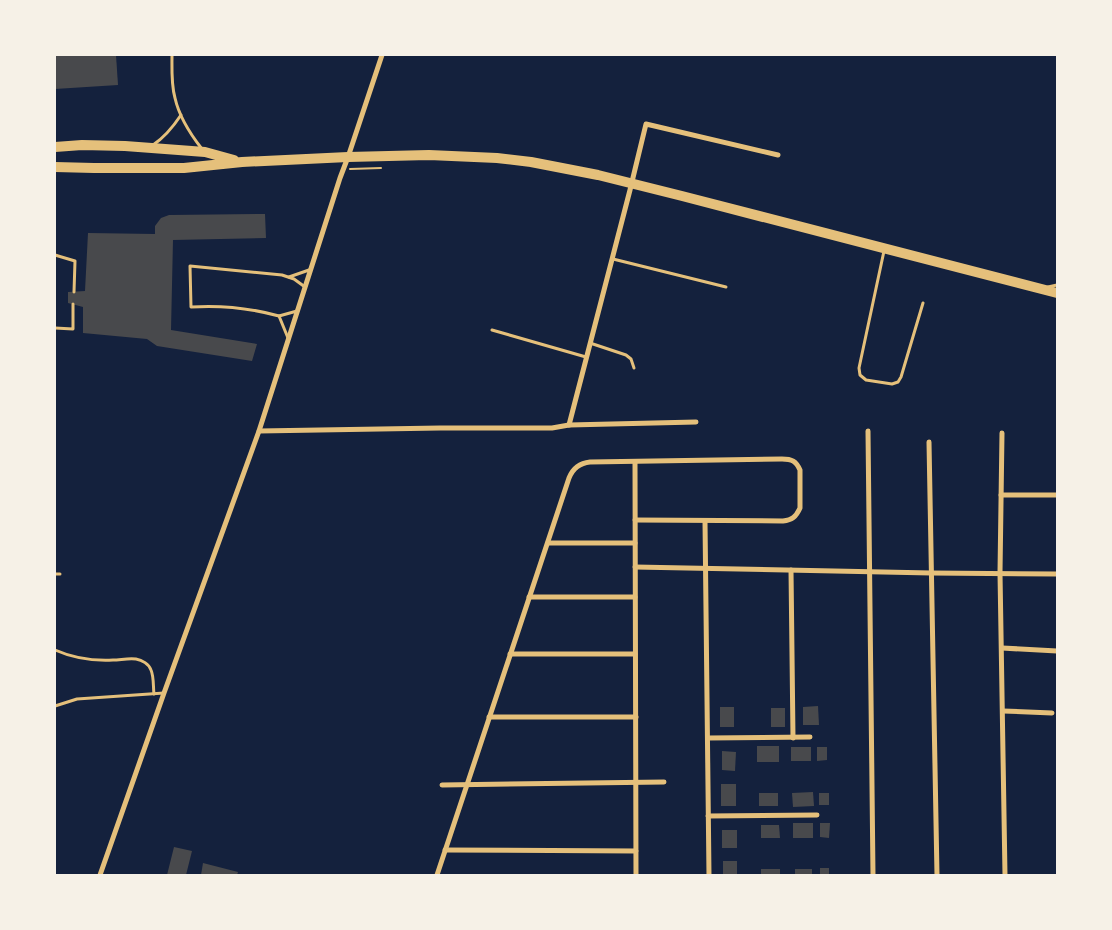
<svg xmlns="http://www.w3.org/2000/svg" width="1112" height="930" viewBox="0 0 1112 930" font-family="'PT Sans Narrow',sans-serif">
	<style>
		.building { fill: #48494c }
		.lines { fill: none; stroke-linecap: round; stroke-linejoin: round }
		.path { stroke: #e5c07b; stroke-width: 2 }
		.service { stroke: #e5c07b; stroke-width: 3 }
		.minor { stroke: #e5c07b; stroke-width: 5 }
		.primary { stroke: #e5c07b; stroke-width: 10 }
	</style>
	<rect width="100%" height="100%" fill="#14213d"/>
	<!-- building -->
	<g class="building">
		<path d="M55 55H116L118 85 55 89Z"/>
		<path d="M265 214 266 238 173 240 171 330 257 344 252 361 157 346 147 339 83 333V307L68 303V292L85 291 88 233 155 234V226L161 218 169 215Z"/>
		<path d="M818 706 819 725H803V707Z"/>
		<rect x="720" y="707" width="14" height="20"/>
		<rect x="771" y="708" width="14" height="19"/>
		<rect x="757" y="746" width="22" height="16"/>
		<rect x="791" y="747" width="20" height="14"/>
		<path d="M817 747H827V760L817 761Z"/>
		<path d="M722 751 736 752 735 771 722 770Z"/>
		<rect x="721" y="784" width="15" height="22"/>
		<path d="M813 792 814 806 793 807 792 793Z"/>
		<rect x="759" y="793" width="19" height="13"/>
		<rect x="819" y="793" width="10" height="12"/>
		<rect x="793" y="823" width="20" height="15"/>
		<path d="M820 823H830L829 838 820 837Z"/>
		<path d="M761 825H779L780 838H761Z"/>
		<rect x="722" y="830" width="15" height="18"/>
		<path d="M174 847 192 851 186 875H167Z"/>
		<rect x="723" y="861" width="14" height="14"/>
		<path d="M203 863 238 872 237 875H201Z"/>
		<rect x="820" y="868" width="9" height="7"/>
		<rect x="761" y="869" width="19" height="6"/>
		<rect x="795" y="869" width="17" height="6"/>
	</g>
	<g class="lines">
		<!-- path -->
		<path class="path" d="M350 169 381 168"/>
		<!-- service -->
		<g class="service">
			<path d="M172 55C172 69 171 84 175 98 179 116 191 135 202 149"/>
			<path d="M153 145C165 137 173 127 181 115"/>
			<path d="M884 251 859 368 860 375 866 380 892 384 898 382 901 377 923 303"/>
			<path d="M55 255 75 261 74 292"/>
			<path d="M613 259 726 287"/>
			<path d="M289 277 309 270"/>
			<path d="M1048 287 1057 285"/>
			<path d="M279 316C250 308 221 305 191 307L190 266 282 275 294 279 305 287"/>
			<path d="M55 328 73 329V304"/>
			<path d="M492 330 586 357"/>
			<path d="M288 338 279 316 297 311"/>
			<path d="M590 343 626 355 631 359 634 368"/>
			<path d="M55 574H60"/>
			<path d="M55 650C73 658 93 661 113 660 120 660 128 658 136 659 142 660 149 664 151 670 154 677 153 686 154 694"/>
			<path d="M55 706 77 699 164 693"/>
		</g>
		<!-- minor -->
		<g class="minor">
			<path d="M569 425 630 190 646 124 778 155"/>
			<path d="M259 431 440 428H552L569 425 696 422"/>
			<path d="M868 431 873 875"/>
			<path d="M1002 433 1000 573 1005 875"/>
			<path d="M929 442 937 875"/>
			<path d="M635 462 636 875"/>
			<path d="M1001 495H1057"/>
			<path d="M705 521 709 875"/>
			<path d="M548 543H635"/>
			<path d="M635 567 931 573 1057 574"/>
			<path d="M791 570 793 738"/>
			<path d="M529 597H635"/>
			<path d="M1002 648 1057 651"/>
			<path d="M510 654H635"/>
			<path d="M1003 711 1052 713"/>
			<path d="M489 717H636"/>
			<path d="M708 738 810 737"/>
			<path d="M442 785 664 782"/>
			<path d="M708 816 817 815"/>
			<path d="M445 850 636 851"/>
			<path d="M100 875 164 693 259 431 340 178 348 157 382 55"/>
			<path d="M437 875 569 478C573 468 580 463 590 462L782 459C792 459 796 461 800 470V508C796 517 792 520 783 521L635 520"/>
		</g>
		<!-- primary -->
		<g class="primary">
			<path d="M55 147 82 145 125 146 205 152 234 160"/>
			<path d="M55 167 94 168H184L242 162 348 157 429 155 497 158 531 162 598 175 682 196 1057 293"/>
		</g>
	</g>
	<!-- border -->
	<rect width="1112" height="930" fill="none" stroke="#f6f1e7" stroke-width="112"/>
</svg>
